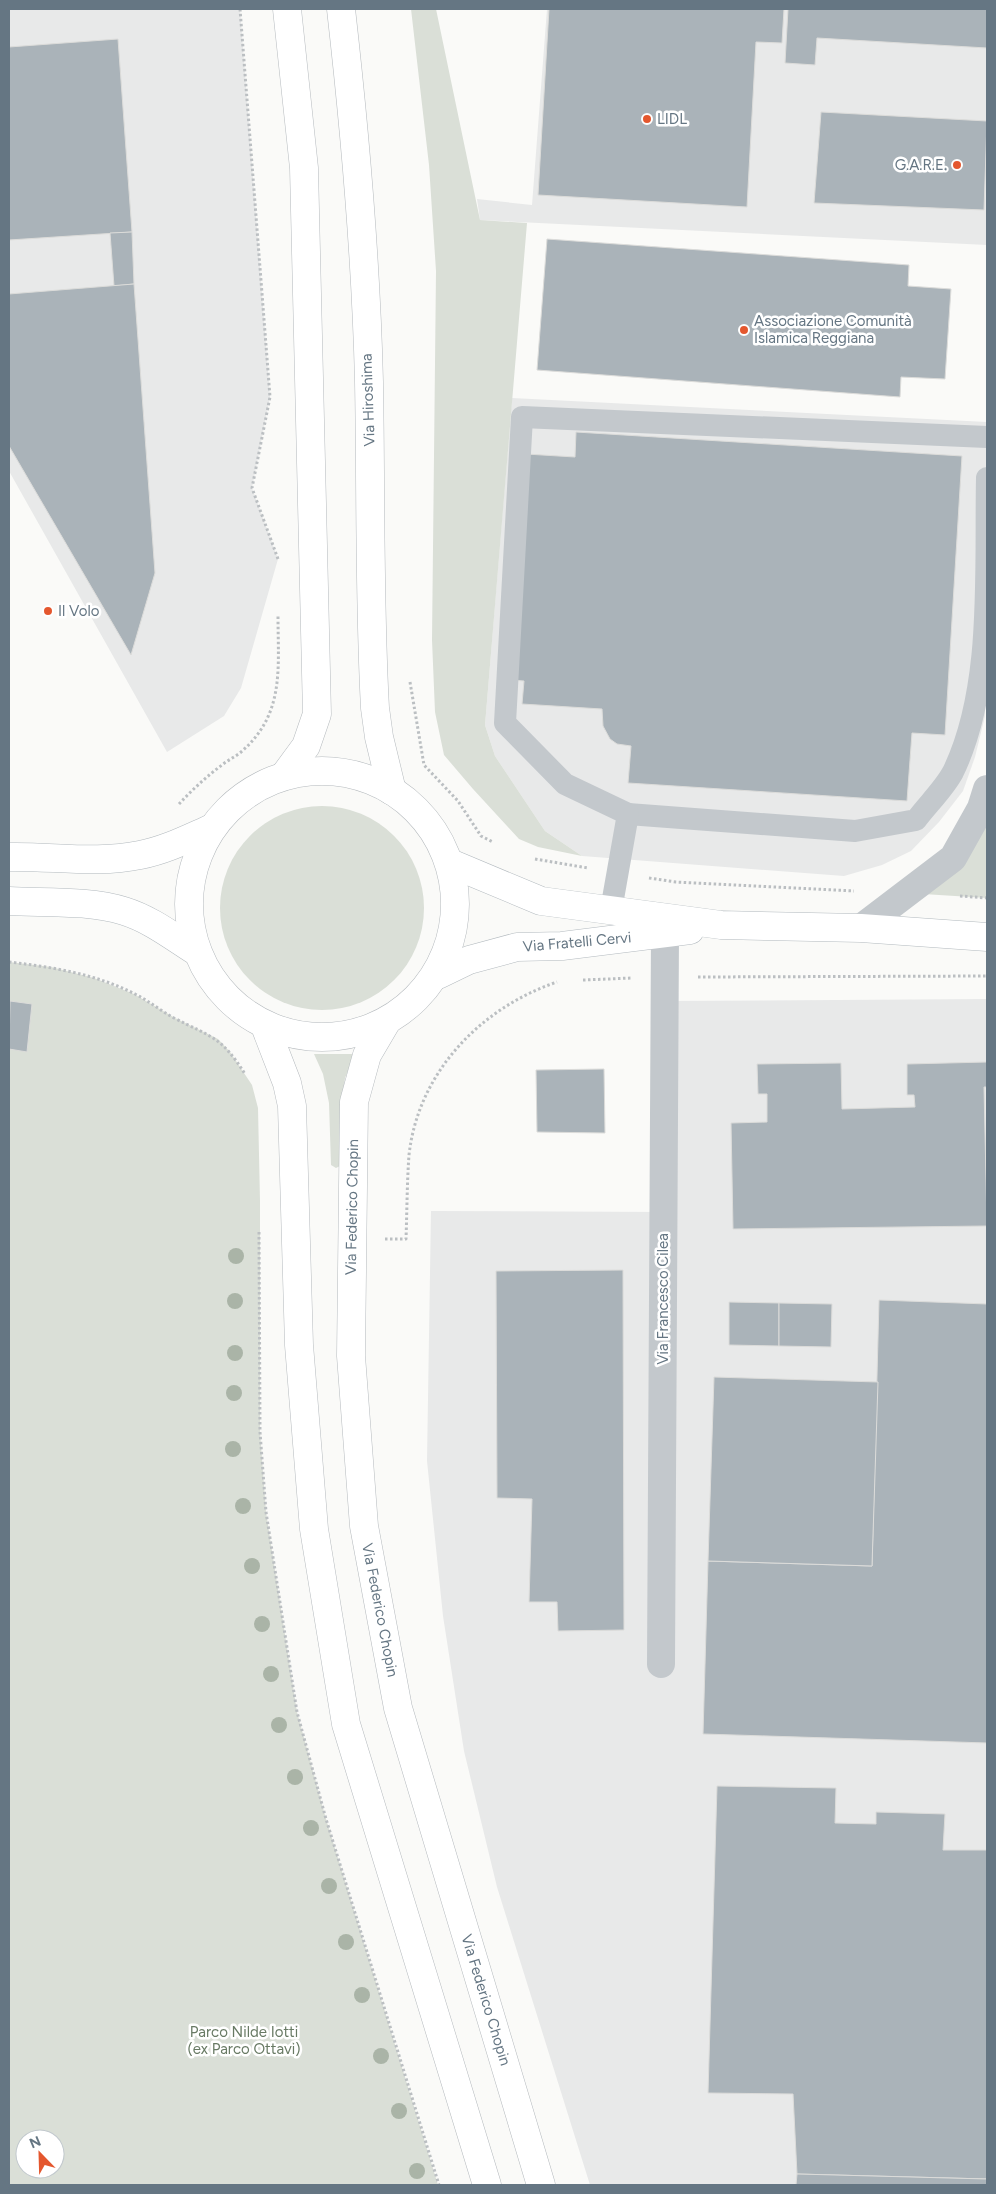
<svg xmlns="http://www.w3.org/2000/svg" width="996" height="2194" viewBox="0 0 996 2194" font-family="Figtree,sans-serif">
	<style>
		.built { fill: #e8e9e9 }
		.green { fill: #dadfd7; fill-rule: evenodd }
		.building { fill: #aab3b9; stroke: #dcdcda }
		.lines { fill: none; stroke-linecap: round; stroke-linejoin: round }
		.secondary-casing { stroke: #b3babf; stroke-width: 29 }
		.primary-casing { stroke: #b5babe; stroke-width: 29 }
		.path { stroke: #bbbfc2; stroke-width: 3; stroke-dasharray: 2.5 2.5; stroke-linecap: butt }
		.service { stroke: #c3c8cc; stroke-width: 22 }
		.minor { stroke: #c3c8cc; stroke-width: 28 }
		.secondary { stroke: #fff; stroke-width: 28 }
		.primary { stroke: #fff; stroke-width: 28 }
		.tree { fill: #aab4a7 }
		.poi-dot { fill: #e4572e; stroke: #fff; stroke-width: 2 }
		.labels { text-anchor: middle; stroke-width: 5; stroke-linejoin: round; paint-order: stroke }
		.poi-label { font-size: 15px; fill: #657683; stroke: #fff; text-anchor: start }
		.street-label { font-size: 15px; fill: #657683; stroke: #fff }
		.park-label { font-size: 15px; fill: #687a64; stroke: #fff }
	</style>
	<rect width="100%" height="100%" fill="#fafaf8"/>
	<!-- built -->
	<g class="built">
		<path d="M9 9H240L270 397 252 488 278 559 241 688 224 716 167 752 9 471Z"/>
		<path d="M547 9H987V245L480 220 477 199 532 205Z"/>
		<path d="M512 398 987 422 985 716 975 757 963 791 939 822 911 851 882 865 844 876 582 856 545 831 495 756 485 725Z"/>
		<path d="M987 999V2185H590L497 1887 464 1751 443 1616 427 1461 431 1211 663 1212 665 1001Z"/>
	</g>
	<!-- green -->
	<g class="green">
		<path d="M411 9H436L480 220 527 223 485 725 495 756 545 831 582 856 538 847 519 839 473 789 444 755 435 712 432 640 436 271 429 165Z"/>
		<path d="M987 789V898L907 893 953 858Z"/>
		<circle cx="322" cy="908" r="102"/>
		<path d="M9 962 51 967 94 978 134 994 175 1018 218 1039 230 1052 252 1085 258 1108 260 1201V1432L266 1512 297 1712 326 1819 438 2185H9ZM25 2139H55V2169H25Z"/>
		<path d="M314 1054H355L345 1078 343 1097 342 1165 336 1168 331 1165 329 1103 323 1074Z"/>
	</g>
	<!-- building -->
	<g class="building">
		<path d="M549 9H784L782 43 756 42 747 207 538 195Z"/>
		<path d="M788 9H987V48L817 38 815 65 785 63Z"/>
		<path d="M118 39 132 232 9 240V47Z"/>
		<path d="M821 112 987 121 984 210 814 203Z"/>
		<path d="M132 232 134 284 114 286 110 233Z"/>
		<path d="M547 239 909 265 908 286 951 289 945 379 901 377 900 397 537 370Z"/>
		<path d="M134 284 155 573 131 655 9 446V294Z"/>
		<path d="M576 432 962 456 945 735 912 733 907 801 628 783 631 746 617 744 610 739 603 726 602 709 522 704 524 681 512 680 526 454 575 457Z"/>
		<path d="M10 1001 32 1004 27 1052 9 1049Z"/>
		<path d="M987 1062V1087H984L987 1226 733 1229 731 1123 767 1122V1094H758L757 1064 841 1063 842 1109 915 1107 914 1095H907V1064Z"/>
		<path d="M604 1069 605 1133 537 1132 536 1070Z"/>
		<path d="M623 1270 624 1630 558 1631 557 1602H529L532 1499 497 1498 496 1271Z"/>
		<path d="M879 1300 987 1304V1743L703 1734 708 1561 872 1566Z"/>
		<path d="M729 1302 779 1303V1346L729 1345Z"/>
		<path d="M779 1303 832 1304 831 1347 779 1346Z"/>
		<path d="M714 1377 878 1382 872 1566 708 1561Z"/>
		<path d="M717 1786 836 1788 835 1823 876 1824V1812L945 1814 943 1850H987V2179L797 2174 793 2094 708 2093Z"/>
		<path d="M797 2174 987 2179V2185H796Z"/>
	</g>
	<g class="lines">
		<defs>
			<g id="secondary">
				<path d="M9 857C52 856 98 864 140 855 166 850 189 838 212 828"/>
				<path d="M450 863 541 901 721 925 861 928 987 937"/>
				<path d="M9 901C44 903 90 900 124 911 150 919 172 936 194 950"/>
				<path d="M438 975 469 960 517 947 562 946 690 930"/>
			</g>
			<g id="primary">
				<path d="M341 9C355 132 366 258 369 382 371 491 369 599 375 708L379 737 392 791"/>
				<circle cx="322" cy="904" r="133"/>
				<path d="M284 776 306 746 317 714 304 168 287 9"/>
				<path d="M387 1021 367 1055 354 1102 351 1356 364 1526 398 1708 541 2185"/>
				<path d="M265 1026 287 1083 292 1106 299 1345 314 1529 346 1724 487 2185"/>
			</g>
		</defs>
		<!-- secondary casing -->
		<use href="#secondary" class="secondary-casing"/>
		<!-- primary casing -->
		<use href="#primary" class="primary-casing"/>
		<!-- path -->
		<g class="path">
			<path d="M240 9 270 397 252 488 278 559"/>
			<path d="M410 682 424 765 458 801 481 836 493 842"/>
			<path d="M179 804C192 790 207 776 222 765 228 760 235 757 241 752 285 714 278 669 278 616"/>
			<path d="M535 859 588 868"/>
			<path d="M649 878 676 882 854 891"/>
			<path d="M960 896 987 898"/>
			<path d="M9 962C52 967 96 974 135 994 149 1001 161 1011 174 1018 211 1037 221 1036 245 1074"/>
			<path d="M698 977 987 976"/>
			<path d="M583 980 632 978"/>
			<path d="M259 1232 260 1432 266 1512 297 1712 326 1819 439 2185"/>
			<path d="M385 1239H406C407 1211 407 1183 409 1155 418 1073 480 1008 557 982"/>
		</g>
		<!-- service -->
		<g class="service">
			<path d="M628 814 855 831 916 820C927 805 944 789 953 772 994 688 985 570 987 478"/>
			<path d="M611 910 628 814 565 784 505 723 522 417 987 437"/>
		</g>
		<!-- minor -->
		<g class="minor">
			<path d="M861 928 953 858 981 808 987 789"/>
			<path d="M661 1664 665 934"/>
		</g>
		<!-- secondary -->
		<use href="#secondary" class="secondary"/>
		<!-- primary -->
		<use href="#primary" class="primary"/>
	</g>
	<!-- trees -->
	<g class="tree">
		<circle cx="236" cy="1256" r="8"/>
		<circle cx="235" cy="1301" r="8"/>
		<circle cx="235" cy="1353" r="8"/>
		<circle cx="234" cy="1393" r="8"/>
		<circle cx="233" cy="1449" r="8"/>
		<circle cx="243" cy="1506" r="8"/>
		<circle cx="252" cy="1566" r="8"/>
		<circle cx="262" cy="1624" r="8"/>
		<circle cx="271" cy="1674" r="8"/>
		<circle cx="279" cy="1725" r="8"/>
		<circle cx="295" cy="1777" r="8"/>
		<circle cx="311" cy="1828" r="8"/>
		<circle cx="329" cy="1886" r="8"/>
		<circle cx="346" cy="1942" r="8"/>
		<circle cx="362" cy="1995" r="8"/>
		<circle cx="381" cy="2056" r="8"/>
		<circle cx="399" cy="2111" r="8"/>
		<circle cx="417" cy="2171" r="8"/>
	</g>
	<!-- markers -->
	<g class="poi-dot">
		<circle cx="647" cy="119" r="5"/>
		<circle cx="957" cy="165" r="5"/>
		<circle cx="744" cy="330" r="5"/>
		<circle cx="48" cy="611" r="5"/>
	</g>
	<g class="labels">
		<!-- poi labels -->
		<g class="poi-label">
			<text x="657" y="124">LIDL</text>
			<text x="947" y="170" text-anchor="end">G.A.R.E.</text>
			<text x="754" y="326">Associazione Comunità<tspan x="754" dy="17">Islamica Reggiana</tspan></text>
			<text x="58" y="616">Il Volo</text>
		</g>
		<!-- street labels -->
		<g class="street-label">
			<text transform="translate(368 400) rotate(-92)" y="5">Via Hiroshima</text>
			<text transform="translate(577 942) rotate(-5)" y="5">Via Fratelli Cervi</text>
			<text transform="translate(352 1207) rotate(-89)" y="5">Via Federico Chopin</text>
			<text transform="translate(663 1299) rotate(-90)" y="5">Via Francesco Cilea</text>
			<text transform="translate(380 1610) rotate(79)" y="5">Via Federico Chopin</text>
			<text transform="translate(486 2000) rotate(73)" y="5">Via Federico Chopin</text>
		</g>
		<!-- park labels -->
		<g class="park-label">
			<text x="244" y="2037">Parco Nilde Iotti<tspan x="244" dy="17">(ex Parco Ottavi)</tspan></text>
		</g>
	</g>
	<!-- border -->
	<rect width="996" height="2194" fill="none" stroke="#657683" stroke-width="20"/>
	<!-- north arrow -->
	<g transform="translate(40 2154) rotate(337)"><circle r="24" fill="#ffffff" stroke="#c1c8cd"/>
	<path d="M0-4L9 19L0 12L-9 19Z" fill="#e4572e"/>
	<text y="-8" font-size="14" font-weight="bold" text-anchor="middle" fill="#657683">N</text>
	</g>
</svg>
